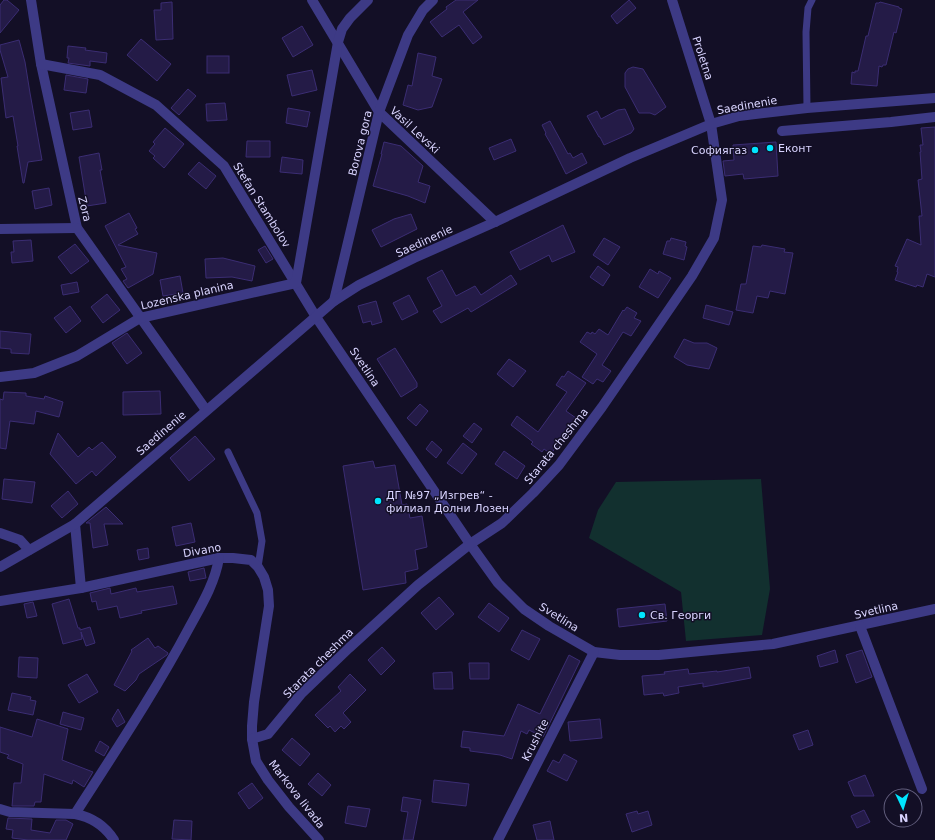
<svg xmlns="http://www.w3.org/2000/svg" width="935" height="840" viewBox="0 0 935 840" font-family="'DejaVu Sans',sans-serif">
	<style>
		.green { fill: #12302f }
		.building { fill: #241b47; stroke: #3b2d73 }
		.lines { fill: none; stroke-linecap: round; stroke-linejoin: round }
		.service { stroke: #3d3a85; stroke-width: 7 }
		.minor { stroke: #3d3a85; stroke-width: 10 }
		.tertiary { stroke: #3d3a85; stroke-width: 10 }
		.poi-dot { fill: #00e5ff; stroke: #130f26; stroke-width: 1.5 }
		.labels { text-anchor: middle; stroke-width: 3; stroke-linejoin: round; paint-order: stroke }
		.street-label { font-size: 11px; fill: #d9d4ff; stroke: #130f26 }
		.poi-label { font-size: 11px; fill: #d9d4ff; stroke: #130f26; text-anchor: start }
	</style>
	<rect width="100%" height="100%" fill="#130f26"/>
	<!-- green -->
	<path class="green" d="M761 479 770 589 762 635 686 641 681 592 589 538 598 510 616 482Z"/>
	<!-- building -->
	<g class="building">
		<path d="M4 0H7L19 10 0 33V5Z"/>
		<path d="M456 0H478L463 12 482 37 473 44 459 25 442 37 430 22 447 9 446 7Z"/>
		<path d="M629 0 636 8 617 24 611 16Z"/>
		<path d="M172 2 173 39 156 40 154 10H161V3Z"/>
		<path d="M880 2 899 7V8L902 9 896 33 894 32 886 65H883L882 67 879 66 877 86 851 84 852 72 855 73V71H858L866 36H868L876 3H879Z"/>
		<path d="M302 26 313 45 293 57 282 38Z"/>
		<path d="M141 39 171 64 157 81 127 55Z"/>
		<path d="M19 40 25 62 30 93 42 160 28 162 24 183H23L17 146H18L13 116 6 118 1 78 8 77 0 50V45Z"/>
		<path d="M68 46 86 48 85 50 107 53 106 63 90 61V66L68 63 69 58H67Z"/>
		<path d="M418 53 436 57 432 76 442 79 432 107 418 110 403 105 408 85 412 86Z"/>
		<rect x="207" y="56" width="22" height="17"/>
		<path d="M633 67 643 69 666 107 655 115 650 113H639L625 87V73L628 69Z"/>
		<path d="M312 70 317 90 292 96 287 75Z"/>
		<path d="M66 75 88 79 86 93 64 90Z"/>
		<path d="M188 89 196 96 179 115 171 108Z"/>
		<path d="M225 103 227 120 207 121 206 104Z"/>
		<path d="M288 108 310 112 307 127 286 123Z"/>
		<path d="M625 109 634 129 631 133 604 145 600 137H599L587 116 597 111 601 119 618 110Z"/>
		<path d="M89 110 92 127 73 130 70 113Z"/>
		<path d="M550 121 568 154 570 153 573 158 582 153 587 163 566 174 552 146 545 134 546 133 542 125Z"/>
		<path d="M935 127V277L927 274 923 287 917 285 916 287 895 280 898 272H897L898 267 895 266 907 239 921 245 919 216H922L918 180 922 179 920 152H921L920 145H923L921 128Z"/>
		<path d="M165 128 184 144 164 168 153 158 155 156 149 151 155 144 153 142Z"/>
		<path d="M511 139 516 151 494 160 489 148Z"/>
		<path d="M247 141H270V157H246Z"/>
		<path d="M384 142 401 146 423 166 418 182 430 186 425 203 408 196 373 186 382 154H381Z"/>
		<path d="M776 142 778 176 744 179 743 174 725 176 723 161 734 160 733 145Z"/>
		<path d="M99 153 102 170H100L106 203 87 206 79 157Z"/>
		<path d="M282 157 303 160 302 174 280 172Z"/>
		<path d="M199 162 216 176 206 189 188 174Z"/>
		<path d="M49 188 52 205 35 209 32 191Z"/>
		<path d="M129 213 137 228 135 229 138 234 118 245 157 253 153 274 128 288 123 281 127 279 121 269 126 267 105 226Z"/>
		<path d="M411 214 417 229 381 247 372 230 394 219Z"/>
		<path d="M563 225 575 252 552 262 549 255 520 270 510 252Z"/>
		<path d="M604 238 620 247 608 265 593 255Z"/>
		<path d="M671 238 686 242 685 246 687 247 684 260 663 254 667 241H670Z"/>
		<path d="M31 240 33 261 12 263 11 252H14L13 241Z"/>
		<path d="M75 244 89 261 71 274 58 257Z"/>
		<path d="M762 245 785 249 784 252 793 253 785 294 770 291 768 298 757 296 753 313 736 310 741 284H746L753 246 761 247Z"/>
		<path d="M265 246 273 259 266 263 258 250Z"/>
		<path d="M223 258 255 266 252 281 232 277 206 278 205 259Z"/>
		<path d="M598 266 610 275 603 286 590 277Z"/>
		<path d="M650 269 658 274 659 271 671 278 658 298 639 287Z"/>
		<path d="M442 270 456 296 475 286 481 295 511 275 517 284 471 312 468 308 441 323 433 311 442 306 427 278Z"/>
		<path d="M180 276 183 293 163 296 160 280Z"/>
		<path d="M77 282 79 292 63 295 61 285Z"/>
		<path d="M107 294 120 310 103 323 91 307Z"/>
		<path d="M409 295 418 312 402 320 393 303Z"/>
		<path d="M376 301 382 322 372 325 371 321 363 323 358 306Z"/>
		<path d="M706 305 733 312 729 325 703 318Z"/>
		<path d="M70 306 81 321 66 333 54 318Z"/>
		<path d="M627 307 637 313 634 318 641 321 631 336 623 332 602 365 611 371 603 382 597 379 593 384 582 377 597 354 580 342 587 332 591 334 592 332 595 334 599 329 608 335 623 310 624 311Z"/>
		<path d="M0 331 31 334 29 354 11 353V349L0 348Z"/>
		<path d="M127 333 142 353 127 364 112 343Z"/>
		<path d="M684 339 694 343H707L717 348 709 369 687 365 674 357Z"/>
		<path d="M395 348 417 383V387L401 397 377 359Z"/>
		<path d="M509 359 526 371 513 387 497 374Z"/>
		<path d="M568 371 586 383 566 411 576 418 551 454 544 449 542 452 531 444 533 442 511 425 517 416 538 432 567 392 556 385 562 376 564 377Z"/>
		<path d="M160 391 161 414 123 415V392Z"/>
		<path d="M4 392 26 393V396L44 399 45 396 63 402 59 417 36 411 34 424 10 421 6 449 0 448V399L3 400Z"/>
		<path d="M420 404 428 411 416 426 407 418Z"/>
		<path d="M474 423 482 429 472 443 463 436Z"/>
		<path d="M58 433 78 457 89 447 92 450 102 442 116 457 96 476 92 471 76 484 50 454Z"/>
		<path d="M195 436 215 459 189 481 170 458Z"/>
		<path d="M432 441 442 450 436 458 426 449Z"/>
		<path d="M463 443 477 454 462 474 447 463Z"/>
		<path d="M504 451 525 466 517 479 495 464Z"/>
		<path d="M373 461 375 468 395 465 402 505 407 504 410 518 422 516 427 547 415 550 418 569 405 572 406 583 363 590 343 466Z"/>
		<path d="M4 479 35 482 32 503 2 499Z"/>
		<path d="M68 491 78 504 62 518 51 506Z"/>
		<path d="M106 507 123 524H104L108 545 93 548 90 523H86Z"/>
		<path d="M191 523 195 542 176 546 172 527Z"/>
		<path d="M148 548 149 558 139 560 137 550Z"/>
		<path d="M204 568 206 578 190 581 188 572Z"/>
		<path d="M173 586 177 604 141 611 142 613 120 618 117 606 98 610 96 601 92 602 90 593 110 588 111 594 136 588 137 592Z"/>
		<path d="M439 597 454 614 436 630 421 613Z"/>
		<path d="M69 599 78 628H80V630L90 627 95 643 86 646 81 632 82 639 63 644 52 604Z"/>
		<path d="M33 602 37 616 27 618 24 604Z"/>
		<path d="M489 603 509 618 499 632 478 617Z"/>
		<path d="M665 604 667 621 619 627 617 609Z"/>
		<path d="M522 630 540 639 529 660 511 650Z"/>
		<path d="M148 638 155 648 158 646 168 653 167 655 139 674 136 680 125 691 114 685 132 651 131 650Z"/>
		<path d="M382 647 395 661 381 675 368 660Z"/>
		<path d="M835 650 838 662 820 667 817 656Z"/>
		<path d="M862 650 872 677 856 683 846 655Z"/>
		<path d="M569 655 580 661 543 737 529 730 527 734 521 731 512 759 500 755 470 751V748L461 747 463 731 504 736 518 704 540 714Z"/>
		<path d="M19 657 38 658 37 678 18 677Z"/>
		<path d="M469 663H489V679H470Z"/>
		<path d="M749 667 751 678 703 687V683L678 687 679 693 664 696 663 693 644 695 642 676 665 674 664 672 688 669 689 674 717 671V672Z"/>
		<path d="M452 672 453 689H434L433 673Z"/>
		<path d="M87 674 98 692 79 703 68 685Z"/>
		<path d="M350 674 366 690 343 713 351 722 344 729 341 726 335 732 330 726 328 728 315 715 341 691 338 687Z"/>
		<path d="M12 693 31 697 30 700 36 701 33 715 8 710Z"/>
		<path d="M118 709 125 722 117 727 112 719Z"/>
		<path d="M63 712 84 718 81 730 60 724Z"/>
		<path d="M37 719 68 729 62 760 93 772 84 787 73 780 72 784 44 774 41 802H35L34 806H12L14 783H21L23 764 7 758 9 755 0 752V727L32 737Z"/>
		<path d="M600 719 602 738 570 741 568 722Z"/>
		<path d="M808 730 813 745 799 750 793 735Z"/>
		<path d="M292 738 310 754 300 766 282 750Z"/>
		<path d="M100 741 109 747 104 756 95 751Z"/>
		<path d="M564 754 577 761 567 781 547 771 553 760 559 763Z"/>
		<path d="M318 773 331 785 322 796 308 784Z"/>
		<path d="M865 775 874 796H854L848 782Z"/>
		<path d="M434 780 469 784 466 806 432 802Z"/>
		<path d="M252 783 263 798 249 809 238 793Z"/>
		<path d="M403 797 421 800 413 840H403L408 812 401 811Z"/>
		<path d="M348 806 370 809 366 827 345 823Z"/>
		<path d="M864 810 870 822 857 828 851 816Z"/>
		<path d="M637 811 638 814 648 811 652 825 632 832 626 814Z"/>
		<path d="M8 818 32 819 31 830 50 833 56 820H66L73 824 66 840H28L12 838 13 830 6 829Z"/>
		<path d="M174 820 192 821 191 840 172 839Z"/>
		<path d="M550 821 554 840H537L533 825Z"/>
	</g>
	<g class="lines">
		<!-- service -->
		<g class="service">
			<path d="M807 108 806 32 808 8 812 0"/>
			<path d="M228 452 257 513 262 541 258 567"/>
		</g>
		<!-- minor -->
		<g class="minor">
			<path d="M31 0 41 64 77 228 206 410"/>
			<path d="M312 0 379 112 495 222"/>
			<path d="M41 64 100 75 156 105 224 166 316 317 470 544 498 583 524 609 549 626 594 652 620 655H659L773 644 935 609"/>
			<path d="M782 131 891 122 935 117"/>
			<path d="M0 229 77 228"/>
			<path d="M334 301 379 112 408 35 423 10 433 0"/>
			<path d="M0 377 34 373 77 356 140 318 296 283 338 42 342 29 350 18 368 0"/>
			<path d="M75 524 81 588"/>
			<path d="M0 533 20 540 29 550"/>
			<path d="M0 601 81 588 219 558H233L251 560 258 567 264 577 268 590 269 606 254 702 252 726V739L256 761 268 780 289 807 319 840"/>
			<path d="M860 626 922 789"/>
			<path d="M252 739 268 734 301 694 349 648 418 585 470 544 502 523 533 493 559 465 602 407 692 276 714 238 722 200 711 124 672 0"/>
			<path d="M0 809 10 812 75 814C91 817 105 826 114 840"/>
			<path d="M75 814C114 753 155 692 189 628 201 606 215 583 219 558"/>
			<path d="M498 840 594 652"/>
		</g>
		<!-- tertiary -->
		<path class="tertiary" d="M0 567 75 524 334 301 359 285 414 258 495 222 630 158 711 124 739 116 807 108 935 98"/>
	</g>
	<!-- markers -->
	<g class="poi-dot">
		<circle cx="770" cy="148" r="4"/>
		<circle cx="755" cy="150" r="4"/>
		<circle cx="378" cy="501" r="4"/>
		<circle cx="642" cy="615" r="4"/>
	</g>
	<g class="labels">
		<!-- street labels -->
		<g class="street-label">
			<text transform="translate(703 58) rotate(72)" y="4">Proletna</text>
			<text transform="translate(747 105) rotate(-10)" y="4">Saedinenie</text>
			<text transform="translate(415 130) rotate(43)" y="4">Vasil Levski</text>
			<text transform="translate(360 143) rotate(-76)" y="4">Borova gora</text>
			<text transform="translate(262 205) rotate(58)" y="4">Stefan Stambolov</text>
			<text transform="translate(85 209) rotate(76)" y="4">Zora</text>
			<text transform="translate(424 241) rotate(-25)" y="4">Saedinenie</text>
			<text transform="translate(187 295) rotate(-13)" y="4">Lozenska planina</text>
			<text transform="translate(365 367) rotate(56)" y="4">Svetlina</text>
			<text transform="translate(161 433) rotate(-41)" y="4">Saedinenie</text>
			<text transform="translate(556 446) rotate(-51)" y="4">Starata cheshma</text>
			<text transform="translate(202 550) rotate(-10)" y="4">Divano</text>
			<text transform="translate(876 610) rotate(-13)" y="4">Svetlina</text>
			<text transform="translate(559 617) rotate(32)" y="4">Svetlina</text>
			<text transform="translate(318 663) rotate(-45)" y="4">Starata cheshma</text>
			<text transform="translate(535 740) rotate(-63)" y="4">Krushite</text>
			<text transform="translate(297 794) rotate(52)" y="4">Markova livada</text>
		</g>
		<!-- poi labels -->
		<g class="poi-label">
			<text x="778" y="152">Еконт</text>
			<text x="747" y="154" text-anchor="end">Софиягаз</text>
			<text x="386" y="499">ДГ №97 „Изгрев“ -<tspan x="386" dy="13">филиал Долни Лозен</tspan></text>
			<text x="650" y="619">Св. Георги</text>
		</g>
	</g>
	<!-- north arrow -->
	<g transform="translate(903 808) rotate(176)"><circle r="19" fill="#130f26" stroke="#625e7d"/>
	<path d="M0-3L7 15L0 10L-7 15Z" fill="#00e5ff"/>
	<text y="-6" font-size="11" font-weight="bold" text-anchor="middle" fill="#d9d4ff">N</text>
	</g>
</svg>
